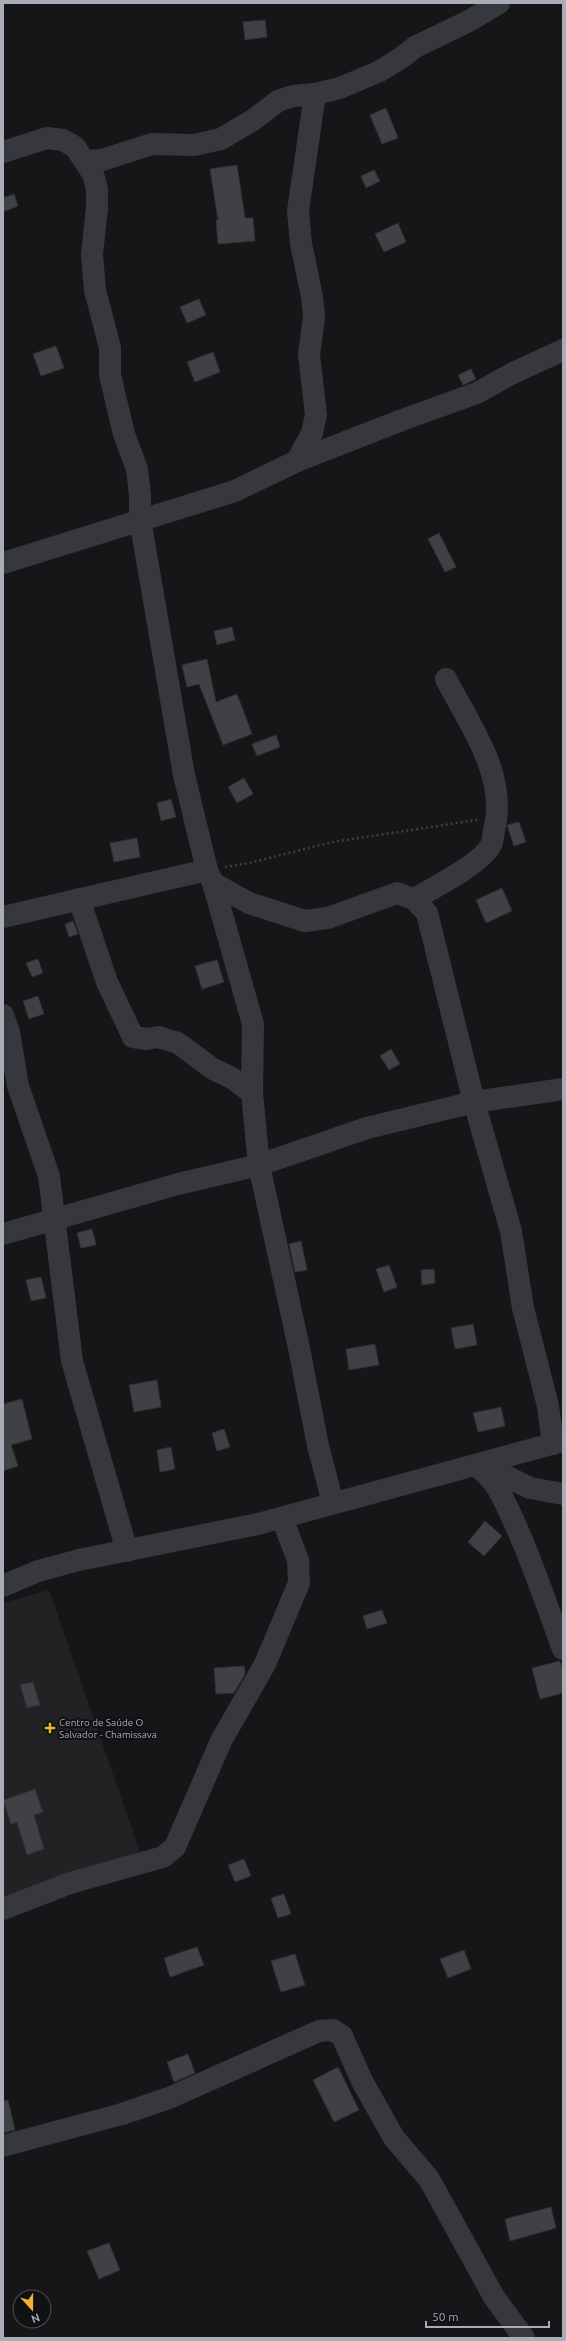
<svg xmlns="http://www.w3.org/2000/svg" width="566" height="2341" viewBox="0 0 566 2341" font-family="Ubuntu,sans-serif">
	<style>
		.built { fill: #222225 }
		.building { fill: #404145; stroke: #303034 }
		.lines { fill: none; stroke-linecap: round; stroke-linejoin: round }
		.path { stroke: #3d3f44; stroke-width: 2.5; stroke-dasharray: 2 3; stroke-linecap: butt }
		.minor { stroke: #37383d; stroke-width: 22 }
		.poi-dot { fill: #f2b134; stroke: #111113; stroke-width: 1.5 }
		.labels { text-anchor: middle; stroke-width: 4; stroke-linejoin: round; paint-order: stroke }
		.poi-label { font-size: 10px; fill: #a8adb8; stroke: #111113; text-anchor: start }
	</style>
	<rect width="100%" height="100%" fill="#161618"/>
	<!-- built -->
	<path class="built" d="M49 1590 140 1852 3 1902V1603Z"/>
	<!-- building -->
	<g class="building">
		<path d="M265 20 267 37 245 40 243 22Z"/>
		<path d="M386 108 398 138 382 144 370 115Z"/>
		<path d="M237 165 245 218H253L255 241 218 244 216 220H218L210 169Z"/>
		<path d="M374 170 380 181 366 188 361 176Z"/>
		<path d="M14 194 18 206 3 212V198Z"/>
		<path d="M398 223 406 242 384 252 375 234Z"/>
		<path d="M199 299 206 315 187 323 180 307Z"/>
		<path d="M56 346 64 368 41 376 33 354Z"/>
		<path d="M213 352 220 372 195 382 187 362Z"/>
		<path d="M471 369 476 379 463 385 458 375Z"/>
		<path d="M439 533 456 567 445 572 428 539Z"/>
		<path d="M232 627 235 640 217 645 214 631Z"/>
		<path d="M207 659 216 702 237 694 252 734 223 745 199 684 187 687 182 665Z"/>
		<path d="M276 735 280 747 257 756 252 744Z"/>
		<path d="M244 778 253 794 237 803 228 787Z"/>
		<path d="M171 799 176 817 161 821 157 803Z"/>
		<path d="M519 822 526 842 514 846 507 825Z"/>
		<path d="M137 838 140 857 114 862 110 843Z"/>
		<path d="M502 888 512 911 486 923 476 900Z"/>
		<path d="M73 921 78 934 69 937 65 924Z"/>
		<path d="M38 959 43 973 32 977 26 963Z"/>
		<path d="M217 960 224 982 202 989 195 966Z"/>
		<path d="M38 996 44 1014 29 1019 23 1001Z"/>
		<path d="M391 1049 400 1064 389 1070 380 1056Z"/>
		<path d="M92 1229 96 1245 81 1248 77 1233Z"/>
		<path d="M301 1241 307 1270 295 1272 289 1244Z"/>
		<path d="M389 1265 397 1287 384 1292 376 1269Z"/>
		<path d="M434 1269 435 1283 422 1285 421 1270Z"/>
		<path d="M41 1277 46 1298 31 1301 26 1280Z"/>
		<path d="M473 1324 477 1345 455 1349 451 1328Z"/>
		<path d="M375 1344 379 1365 349 1370 346 1349Z"/>
		<path d="M157 1380 161 1407 134 1412 129 1385Z"/>
		<path d="M22 1399 32 1439 11 1445 18 1466 3 1471V1404Z"/>
		<path d="M501 1407 505 1426 478 1432 473 1413Z"/>
		<path d="M224 1429 230 1447 217 1451 212 1433Z"/>
		<path d="M171 1447 175 1469 160 1472 157 1450Z"/>
		<path d="M485 1521 502 1536 484 1556 468 1542Z"/>
		<path d="M382 1610 387 1623 367 1629 363 1616Z"/>
		<path d="M560 1661 563 1670V1693L540 1699 532 1668Z"/>
		<path d="M244 1666 245 1674 234 1693 216 1694 214 1668Z"/>
		<path d="M33 1682 40 1705 27 1708 20 1685Z"/>
		<path d="M35 1789 43 1812 34 1815 44 1849 27 1855 17 1822 11 1824 3 1800Z"/>
		<path d="M244 1859 251 1876 235 1882 228 1865Z"/>
		<path d="M284 1894 291 1914 278 1918 271 1898Z"/>
		<path d="M197 1947 204 1965 170 1977 164 1958Z"/>
		<path d="M464 1950 471 1969 448 1978 440 1959Z"/>
		<path d="M295 1954 305 1985 281 1992 271 1961Z"/>
		<path d="M188 2054 195 2073 174 2082 167 2062Z"/>
		<path d="M338 2067 359 2110 334 2122 313 2080Z"/>
		<path d="M8 2100 15 2130 3 2133V2101Z"/>
		<path d="M551 2207 556 2228 510 2241 505 2219Z"/>
		<path d="M109 2243 120 2270 99 2279 87 2251Z"/>
	</g>
	<g class="lines">
		<!-- path -->
		<path class="path" d="M225 867 249 863 333 842 477 820"/>
		<!-- minor -->
		<g class="minor">
			<path d="M3 152 47 138 63 140 75 147 93 174 97 189V208L92 254 95 290 110 348V375L124 434 137 469 140 496V519L184 775 207 870 213 883 253 1024 252 1093 259 1165 299 1348 318 1446 333 1503"/>
			<path d="M86 161 102 160 152 144 194 145 221 139 253 120 278 101 293 96 315 94 340 88 380 71 401 58 415 47 469 21 499 3"/>
			<path d="M297 461 312 433 316 415 309 355 314 317 312 296 301 244 298 211 315 94"/>
			<path d="M3 563 235 491 297 461 402 420 477 393 513 373 563 350"/>
			<path d="M213 883 249 903 305 921 328 918 397 893 414 899 427 913 474 1102 511 1231 523 1308 548 1406 553 1444"/>
			<path d="M79 899 107 982 133 1037 147 1039 158 1037 178 1043 213 1069 232 1078 252 1093"/>
			<path d="M414 899C433 888 481 864 491 845 493 841 493 835 494 831 508 775 470 726 446 679"/>
			<path d="M3 917 207 870"/>
			<path d="M3 1015 9 1032 18 1086 49 1176 72 1361 127 1551"/>
			<path d="M3 1234 178 1184 259 1165 367 1128 474 1102 563 1089"/>
			<path d="M475 1465C484 1471 492 1479 498 1489 524 1537 544 1598 563 1649"/>
			<path d="M486 1473 495 1471 530 1488 563 1494"/>
			<path d="M3 1586 38 1571 79 1560 258 1524 563 1441"/>
			<path d="M3 1909 70 1883 163 1857 175 1847 221 1741 265 1664 299 1583 298 1560 282 1518"/>
			<path d="M3 2146 122 2114 169 2098 319 2031 333 2030 342 2036 362 2081 394 2138 429 2179 494 2297 524 2338"/>
		</g>
	</g>
	<!-- markers -->
	<path class="poi-dot" d="M48 1722h4v4h4v4h-4v4h-4v-4h-4v-4h4z"/>
	<g class="labels">
		<!-- poi labels -->
		<g class="poi-label">
			<text x="59" y="1726">Centro de Saúde O<tspan x="59" dy="12">Salvador - Chamissava</tspan></text>
		</g>
	</g>
	<!-- border -->
	<rect width="566" height="2341" fill="none" stroke="#a8adb8" stroke-width="8"/>
	<!-- north arrow -->
	<g transform="translate(32 2309) rotate(159)"><circle r="19" fill="#111113" stroke="#4d4f55"/>
	<path d="M0-3L7 15L0 10L-7 15Z" fill="#f2b134"/>
	<text y="-6" font-size="11" font-weight="bold" text-anchor="middle" fill="#a8adb8">N</text>
	</g>
	<!-- scale -->
	<path d="M426 2321v6h123v-6" fill="none" stroke="#a8adb8" stroke-width="2"/>
	<text x="432" y="2321" font-size="12" fill="#a8adb8" stroke="#111113" stroke-width="3" paint-order="stroke">50 m</text>
</svg>
